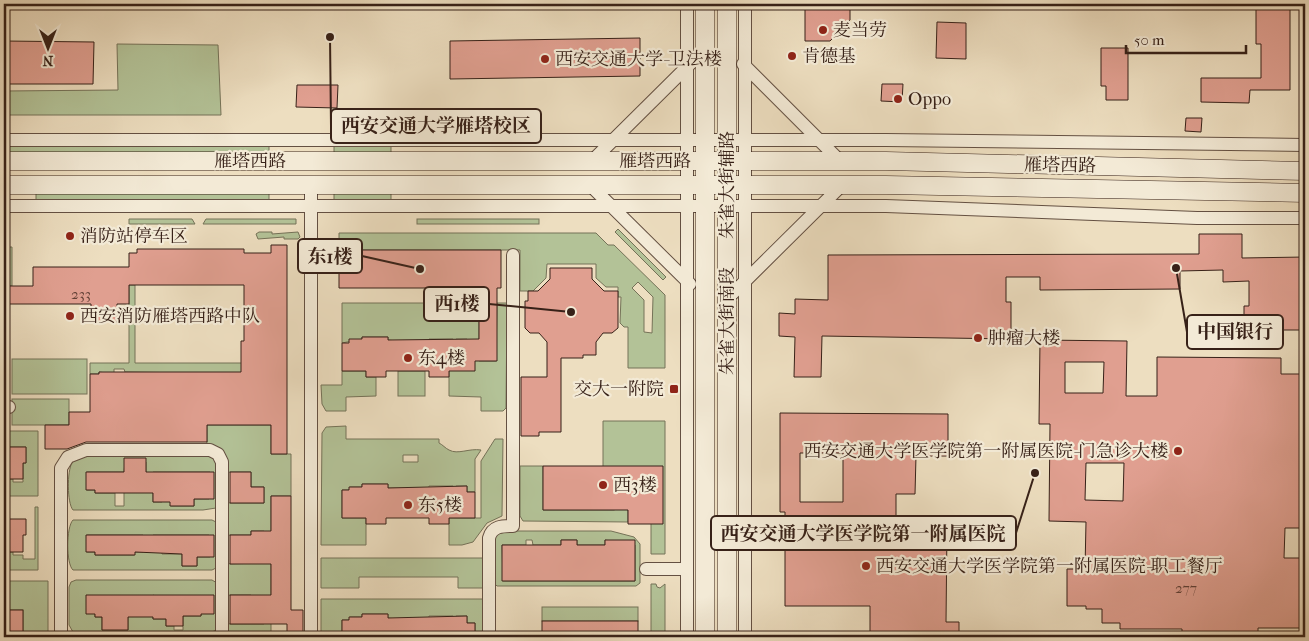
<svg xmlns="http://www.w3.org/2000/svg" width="1309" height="641" viewBox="0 0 1309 641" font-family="'IM FELL French Canon','Noto Serif SC',serif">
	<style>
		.green { fill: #b3c297; stroke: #757258; fill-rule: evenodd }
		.building { fill: #e09f90; stroke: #372118; fill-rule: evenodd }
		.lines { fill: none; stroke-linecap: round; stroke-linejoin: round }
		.minor-casing { stroke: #645042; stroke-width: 14 }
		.secondary-casing { stroke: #372118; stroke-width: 19 }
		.minor { stroke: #f3ead6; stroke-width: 12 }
		.secondary { stroke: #f3ead6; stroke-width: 18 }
		.poi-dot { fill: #8f2418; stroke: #f3ead6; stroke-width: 2 }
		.labels { text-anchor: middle; stroke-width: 4.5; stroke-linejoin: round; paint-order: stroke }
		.number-label { font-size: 15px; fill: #614036 }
		.poi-label { font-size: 18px; fill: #372118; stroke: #f3ead6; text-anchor: start }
		.street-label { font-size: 18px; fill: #372118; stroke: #f3ead6 }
		.leader { fill: none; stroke: #372118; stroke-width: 2 }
		.callout-dot { fill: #372118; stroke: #f3ead6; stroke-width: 2 }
		.callout { fill: #f3ead6; stroke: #372118; stroke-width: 2 }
		.callout-label { font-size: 19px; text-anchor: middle; font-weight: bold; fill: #372118 }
	</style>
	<rect width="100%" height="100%" fill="#eddec0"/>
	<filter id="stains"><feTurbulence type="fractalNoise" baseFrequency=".004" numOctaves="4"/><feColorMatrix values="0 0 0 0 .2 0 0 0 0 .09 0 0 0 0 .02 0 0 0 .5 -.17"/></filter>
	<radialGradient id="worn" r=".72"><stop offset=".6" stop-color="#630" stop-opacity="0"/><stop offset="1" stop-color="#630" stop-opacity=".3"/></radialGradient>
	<!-- green -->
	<g class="green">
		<path d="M117 44 218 45 221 115H4V91L118 90Z"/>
		<rect x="4" y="144" width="265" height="11"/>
		<rect x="334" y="144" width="57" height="11"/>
		<rect x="36" y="191" width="233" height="11"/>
		<rect x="334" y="191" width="57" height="11"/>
		<path d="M129 219H192L195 224H129Z"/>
		<path d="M206 219H296V224H203Z"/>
		<rect x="417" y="219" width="122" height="5"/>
		<path d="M618 229 666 277 663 280 615 232Z"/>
		<path d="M141 232H154V234L180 232 182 233V237L180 239H166V237L140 239 139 234Z"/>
		<path d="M259 232H272V234L298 232 300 237 298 239H284V237L258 239 256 234Z"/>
		<path d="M339 233H596L608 245H614L665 295V368H628V327H624L620 323 621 297H618V287H606L596 278V264H547L546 278 533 291H520V250H339ZM638 282 653 297 652 333 644 332V300L632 288Z"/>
		<path d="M7 247H12V286H4V278L7 277Z"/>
		<path d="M129 285H135V363H263V374L125 372 124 369H114V374L99 372V374H90V363H129Z"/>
		<path d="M342 303H479V361H496L497 303H507L506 408 503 411H481V397L449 396V371L467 345V339H456V345H453V339H429V345L388 340V337H362V339L342 343Z"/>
		<rect x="12" y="359" width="75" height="35"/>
		<path d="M342 371H366V377H376V396L346 397V411H326L322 404 321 385H342Z"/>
		<rect x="398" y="371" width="27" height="25"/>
		<rect x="12" y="399" width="57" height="26"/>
		<path d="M603 421H665V554H651V524L603 466Z"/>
		<path d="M207 425H271V454H291V496H271V637H225V624H264L251 595H225V564L264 563V531H251V535H225V503H264V487H251V472H225L207 446Z"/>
		<path d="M346 426V439H439V443C443 445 445 448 449 450 458 455 469 448 481 450L475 459V492H467V486H456V492H453V486H429V492L426 488H388V484H362V487H350L349 490H342V518H366V545H321L322 433 326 427ZM403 455H418V462H403Z"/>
		<path d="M4 431H38V496H4V479H13V482H23V463H26V447H4Z"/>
		<path d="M495 439H503L502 516 487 523 473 542 462 545H449V518H481V461Z"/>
		<path d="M86 455H210L217 459 216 508 203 510H73C67 503 67 471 72 463 75 458 81 457 86 455ZM125 462H146V472H143L124 493V506H115V493H95V490H87V472H124ZM153 472H210L209 499H194V506H171L170 494 162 502H153Z"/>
		<path d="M520 466H543V510H614L628 504V522L523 521 520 516Z"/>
		<path d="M35 507H38V570H4V552H13V555H23V559H35Z"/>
		<path d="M73 520H212L216 522V568L212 570H73C66 564 66 527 73 520ZM87 535H143V552H135L134 555H95V552H87ZM153 535H209L210 557H197V566H182V554H162V551H153Z"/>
		<path d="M513 531H611L634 537 640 544V583L636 586H497L495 584 494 538 498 533ZM526 540H532L533 545H561V540H577V545H605V540L635 545V581H503L502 545H526Z"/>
		<path d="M321 558H484V588H458V577H359V588H321Z"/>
		<path d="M76 580H212L217 583 216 630 212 632H73L69 625V587L71 582ZM153 595 201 613V616H183V630H174V626H166V619H153ZM95 614 128 617V630H102V617H95Z"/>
		<path d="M4 581H48V637H23V610H4Z"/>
		<path d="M651 584H656L657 587 660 588 665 584V637H651Z"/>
		<path d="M321 599H484V637H475V623H467V616H456V623L453 616H429V623L388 618V614H362V617H350L349 620H342V637H321Z"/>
		<rect x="542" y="607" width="96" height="14"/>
	</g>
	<!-- building -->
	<g class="building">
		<path d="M805 4H850V20L830 41H805Z"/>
		<path d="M1256 4H1290V90H1250L1249 103 1201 102V78H1261V44H1256Z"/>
		<path d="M937 22 966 23V59L936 58Z"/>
		<path d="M640 38V76L450 79V41Z"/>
		<path d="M4 41 94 42 93 84H4Z"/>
		<path d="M1101 48H1128V100H1106V86H1101Z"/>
		<path d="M882 84H903L902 102 881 101Z"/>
		<path d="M297 85H338L337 108 296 107Z"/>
		<path d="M1186 118H1202L1201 132 1185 131Z"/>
		<path d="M1199 234H1242V258L1305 257V330H1278V333H1235L1236 317H1244V306H1249V281L1223 282V270L1180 271V289L1040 290V277H1006V302H1011V339L822 336 821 377H794L795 337 779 336V313L795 314V299L828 300V255L1199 254Z"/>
		<path d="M271 245H287V454H271V425H207V442H86L67 449H45V425H69V412H90V374H99V372H241V341H244V285H129V304H117V322H91V304H4V286H33V267H129V253H137V249H244V253H271Z"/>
		<path d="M321 250H501V288H497V361H475V371H449V377H429V371H386V377H366V371H342V343H349V339H362V337H388V340L479 339V288H339V269H321Z"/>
		<path d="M550 268H592V279L604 291H618V328L612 333H603L596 342V355H583V358H561V432H539V436H521V377H547V342L539 333H530L525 328V301H528V291H538L550 279Z"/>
		<path d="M1040 340 1127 341 1126 396H1157V357L1281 358V374H1305V528H1285L1284 558H1305V628H1258V633H1182V629H1120V623H1102V609H1086V606H1067V569H1085L1086 522 1049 521 1050 424H1039ZM1065 362H1104L1103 393H1065ZM1086 463H1124L1123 501 1085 500Z"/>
		<path d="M780 413 948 414V456H916L915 494H896V527H947L946 622H959V637H870V606H785V512H780ZM800 453H843V502H800Z"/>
		<path d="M4 447H26V463H23V479H4Z"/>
		<path d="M124 458H146V472H214V499H194V506H170V502H153V493H95V490H86V472H124Z"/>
		<path d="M543 466H663V524H628V510H543Z"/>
		<path d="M230 472H251V487H264V503H230Z"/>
		<path d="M362 484H388V488L467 486V492H475V518H449V524H429V518H386V524H366V518H342V490H349V487H362Z"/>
		<path d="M271 496H291V610H303V637H287V624H230V595H271V564H230V535H251V531H271Z"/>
		<path d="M4 519H26V535H23V552H4Z"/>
		<path d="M86 535H214V557H197V566H182V554L135 552V555H95V552H86Z"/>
		<path d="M561 540H577V545H605V540H635V581H502V545H561Z"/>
		<path d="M86 595H214V614H201V616H183V626H166V619H153V617H128V630H102V617H95V614H86Z"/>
		<rect x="4" y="610" width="19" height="27"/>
		<path d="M362 614H388V618L467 616V623H475V637H342V620H349V617H362Z"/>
		<rect x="542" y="621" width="96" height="16"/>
	</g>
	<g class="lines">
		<defs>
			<g id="minor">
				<path d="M687 4V637"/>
				<path d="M745 4V637"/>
				<path d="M743 64 840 161"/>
				<path d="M4 140H886L1305 145"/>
				<path d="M592 161 705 49"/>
				<path d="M311 185V637"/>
				<path d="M590 185 690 284"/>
				<path d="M4 206H886L1197 218H1305"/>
				<path d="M727 299 842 185"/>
				<path d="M4 407H9"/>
				<path d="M646 569H687"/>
				<path d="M61 637V468L68 457 86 450H210L218 454 222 462V637"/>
				<path d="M489 637V538C492 526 502 526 513 526V255"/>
			</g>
			<g id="secondary">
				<path d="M705 4V637"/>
				<path d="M727 4V637"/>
				<path d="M4 161H886L1305 171"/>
				<path d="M4 185H886L1305 193"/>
			</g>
		</defs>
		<!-- minor casing -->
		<use href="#minor" class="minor-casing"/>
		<!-- secondary casing -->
		<use href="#secondary" class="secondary-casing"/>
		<!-- minor -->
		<use href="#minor" class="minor"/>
		<!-- secondary -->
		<use href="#secondary" class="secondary"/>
	</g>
	<!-- markers -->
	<g class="poi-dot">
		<circle cx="823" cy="30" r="5"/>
		<circle cx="792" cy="56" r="5"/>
		<circle cx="545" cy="59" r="5"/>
		<circle cx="898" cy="99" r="5"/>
		<circle cx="70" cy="236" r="5"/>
		<circle cx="70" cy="316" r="5"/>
		<circle cx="978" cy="338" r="5"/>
		<circle cx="408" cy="358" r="5"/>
		<rect x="669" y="384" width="10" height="10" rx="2.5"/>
		<circle cx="1178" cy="451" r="5"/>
		<circle cx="603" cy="485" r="5"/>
		<circle cx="408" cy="505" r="5"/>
		<circle cx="866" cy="566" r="5"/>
	</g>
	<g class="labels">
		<!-- number labels -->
		<g class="number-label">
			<text x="81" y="299">233</text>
			<text x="1186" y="593">277</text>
		</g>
		<!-- poi labels -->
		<g class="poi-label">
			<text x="833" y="36">麦当劳</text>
			<text x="802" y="62">肯德基</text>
			<text x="555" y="65">西安交通大学-卫法楼</text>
			<text x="908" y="105">Oppo</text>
			<text x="80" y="242">消防站停车区</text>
			<text x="80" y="322">西安消防雁塔西路中队</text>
			<text x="988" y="344">肿瘤大楼</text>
			<text x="418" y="364">东4楼</text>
			<text x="664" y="395" text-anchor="end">交大一附院</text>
			<text x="1168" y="457" text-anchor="end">西安交通大学医学院第一附属医院-门急诊大楼</text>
			<text x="613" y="491">西3楼</text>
			<text x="418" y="511">东5楼</text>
			<text x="876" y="572">西安交通大学医学院第一附属医院-职工餐厅</text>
		</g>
		<!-- street labels -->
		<g class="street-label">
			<text x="250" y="167">雁塔西路</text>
			<text x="655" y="167">雁塔西路</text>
			<text transform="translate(1060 165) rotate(1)" y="6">雁塔西路</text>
			<text transform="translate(727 185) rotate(-90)" y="6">朱雀大街辅路</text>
			<text transform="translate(727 321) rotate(-90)" y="6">朱雀大街南段</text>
		</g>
	</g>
	<!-- callouts -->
	<path class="leader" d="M330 37L331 126M420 269L362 256M571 312L489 304M1176 268L1187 332M1035 473L1016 533"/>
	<g class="callout-dot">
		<circle cx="330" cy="37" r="5"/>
		<circle cx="420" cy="269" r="5"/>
		<circle cx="571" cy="312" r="5"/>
		<circle cx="1176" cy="268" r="5"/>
		<circle cx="1035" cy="473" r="5"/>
	</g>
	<g class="callout">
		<rect x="331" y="109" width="210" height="34" rx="5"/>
		<rect x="298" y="239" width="64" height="34" rx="5"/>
		<rect x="424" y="287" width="65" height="34" rx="5"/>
		<rect x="1187" y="315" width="96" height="34" rx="5"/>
		<rect x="711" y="516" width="305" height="34" rx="5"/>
	</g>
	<g class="callout-label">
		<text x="436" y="132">西安交通大学雁塔校区</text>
		<text x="330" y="263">东1楼</text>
		<text x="457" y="310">西1楼</text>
		<text x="1235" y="338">中国银行</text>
		<text x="863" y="540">西安交通大学医学院第一附属医院</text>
	</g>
	<!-- margin -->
	<rect width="1309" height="641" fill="none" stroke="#eddec0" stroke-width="20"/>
	<rect x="5" y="5" width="1299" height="631" fill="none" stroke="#372118" stroke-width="2.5"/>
	<rect x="10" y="10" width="1289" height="621" fill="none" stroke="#372118"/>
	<!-- north arrow -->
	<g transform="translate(48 48) rotate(180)" stroke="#f3ead6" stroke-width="4" paint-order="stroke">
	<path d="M0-4L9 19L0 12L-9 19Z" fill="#372118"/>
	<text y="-8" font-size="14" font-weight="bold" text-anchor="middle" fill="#372118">N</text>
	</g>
	<!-- scale -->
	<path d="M1126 45v8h120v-8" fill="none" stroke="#372118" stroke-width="2.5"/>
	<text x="1134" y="45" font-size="15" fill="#372118" stroke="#f3ead6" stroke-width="4" paint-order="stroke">50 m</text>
	<rect width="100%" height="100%" filter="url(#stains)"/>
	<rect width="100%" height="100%" fill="url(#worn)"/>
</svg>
